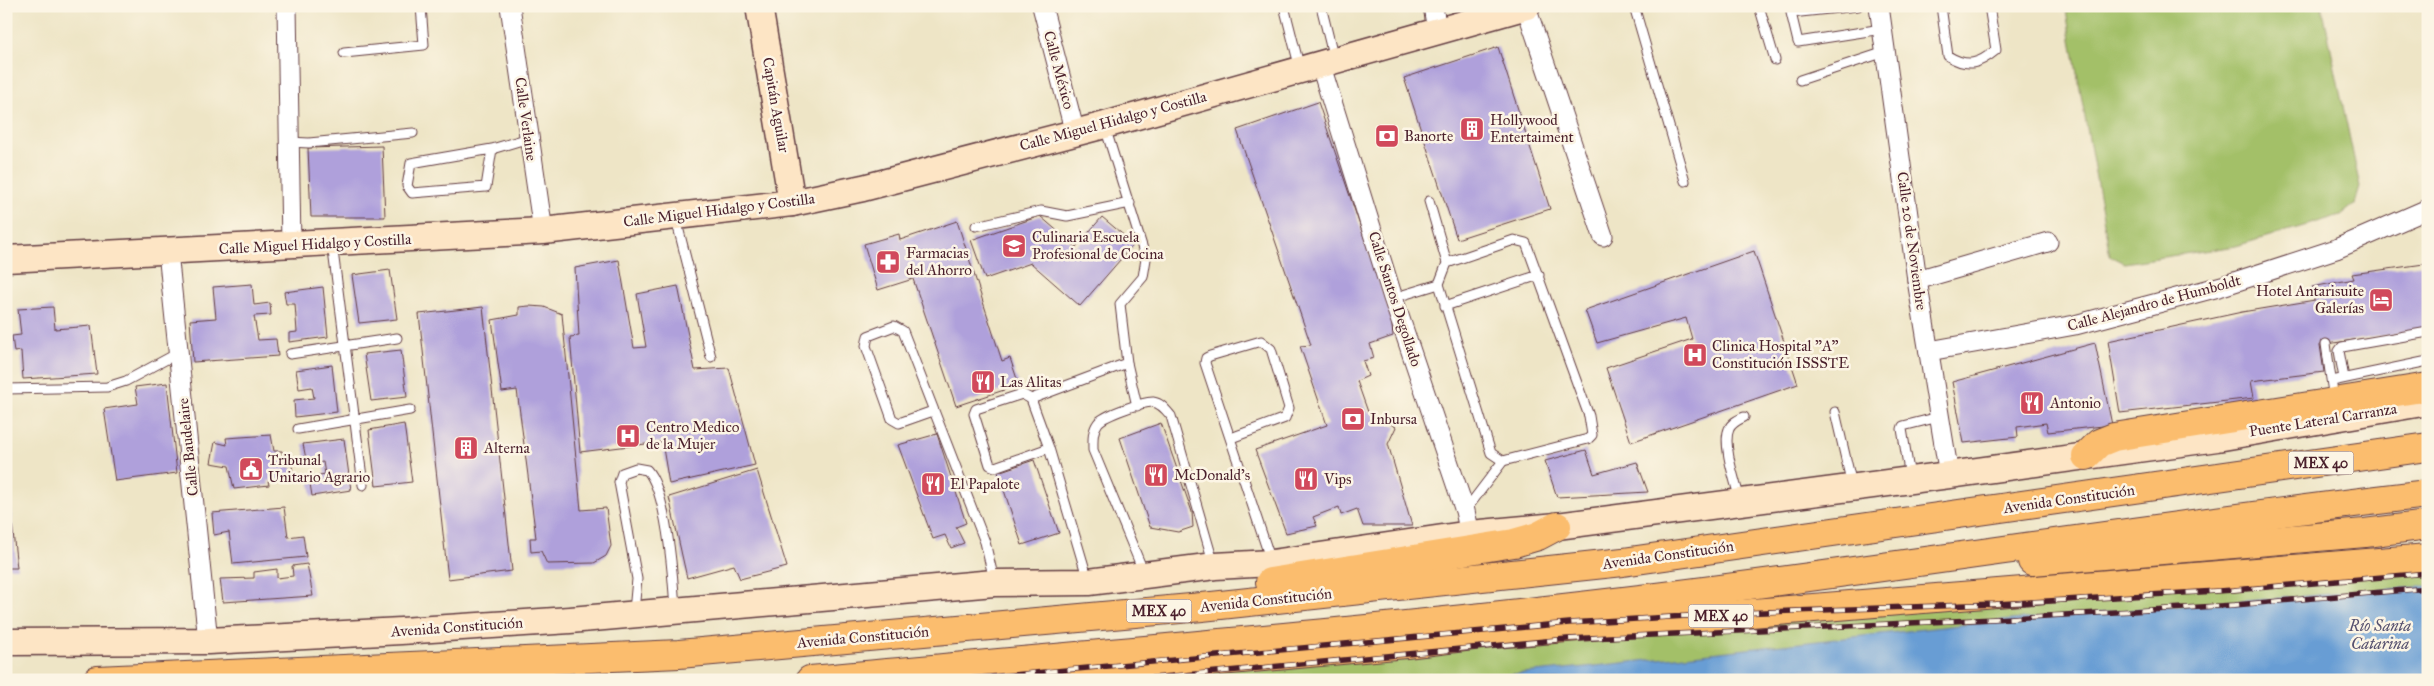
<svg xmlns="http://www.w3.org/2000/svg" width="2434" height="686" viewBox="0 0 2434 686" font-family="'IM FELL Great Primer',serif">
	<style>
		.green { fill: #a3c067; stroke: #767049 }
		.water { fill: #679dd4; stroke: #585e80 }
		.building { fill: #afa0db }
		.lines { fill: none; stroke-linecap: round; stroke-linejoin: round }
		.lane-casing { stroke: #633d42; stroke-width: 11 }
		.street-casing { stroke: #633d42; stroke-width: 21 }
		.secondary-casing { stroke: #633d42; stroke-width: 29 }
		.primary-casing { stroke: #633d42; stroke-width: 30 }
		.highway-casing { stroke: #633d42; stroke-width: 30 }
		.lane { stroke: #fff; stroke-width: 9 }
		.street { stroke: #fff; stroke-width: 19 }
		.secondary { stroke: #fde5c5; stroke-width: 26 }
		.primary { stroke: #fbbd6e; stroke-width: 28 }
		.highway { stroke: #fbbd6e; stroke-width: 28 }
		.rail-casing { stroke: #4a1f2b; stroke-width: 5.5 }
		.rail { stroke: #fcf5e5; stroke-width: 4; stroke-dasharray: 11; stroke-linecap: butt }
		.labels { text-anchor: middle; stroke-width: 5; stroke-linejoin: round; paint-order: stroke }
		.shield { fill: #fcf5e5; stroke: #7f5f63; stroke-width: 1 }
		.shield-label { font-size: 14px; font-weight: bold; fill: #4a1f2b }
		.street-label { font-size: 15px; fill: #4a1f2b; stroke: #fcf5e5 }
		.poi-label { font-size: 15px; fill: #4a1f2b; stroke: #fcf5e5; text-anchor: start }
		.water-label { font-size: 16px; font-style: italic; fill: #56516f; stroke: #fcf5e5 }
	</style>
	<rect width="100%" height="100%" fill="#fcf5e5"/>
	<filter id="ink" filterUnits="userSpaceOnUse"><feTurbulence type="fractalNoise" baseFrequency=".02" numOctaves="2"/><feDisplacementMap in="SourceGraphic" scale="10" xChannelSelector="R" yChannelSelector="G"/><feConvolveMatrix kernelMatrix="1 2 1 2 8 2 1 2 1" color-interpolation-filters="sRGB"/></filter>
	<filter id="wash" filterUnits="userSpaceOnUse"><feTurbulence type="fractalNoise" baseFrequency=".0096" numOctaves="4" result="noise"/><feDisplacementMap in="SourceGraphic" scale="20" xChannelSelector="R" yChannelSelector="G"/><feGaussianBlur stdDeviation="1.12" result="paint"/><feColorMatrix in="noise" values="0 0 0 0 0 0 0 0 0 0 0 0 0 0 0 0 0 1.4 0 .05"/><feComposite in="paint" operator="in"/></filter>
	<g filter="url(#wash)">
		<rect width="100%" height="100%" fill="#eee5c6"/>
		<!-- green -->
		<g class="green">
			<path d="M2065 6H2322L2360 187 2355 204 2341 215 2236 246 2124 263 2110 256Z"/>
			<path d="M2428 566V680H1070Z"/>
		</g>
		<!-- water -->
		<path class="water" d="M2428 586V680H1453L1595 666 1987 622Z"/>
		<g id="blocks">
			<!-- building -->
			<g class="building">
				<path d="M1498 47 1550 209 1457 239 1404 78Z"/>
				<path d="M1318 102 1391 317 1393 336 1370 344 1374 358 1363 361 1368 376 1357 381 1368 412 1396 427 1388 444 1412 526H1363L1357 509 1341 515 1339 507 1313 517 1317 526 1286 533 1255 450 1327 425 1300 346 1311 345 1237 130Z"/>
				<path d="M382 146 385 217H311L308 148Z"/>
				<path d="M1040 216 1076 247 1102 217 1134 244 1080 306 1031 263 985 279 971 240Z"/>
				<path d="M957 221 1002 361 1010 358 1019 385 956 406 913 279 878 290 864 244 899 234 900 240Z"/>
				<path d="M1754 251 1798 384 1631 442 1606 368 1692 339 1686 318 1597 343 1585 310Z"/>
				<path d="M619 260 634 348 646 347 637 294 678 286 695 370 729 368 755 465 669 484 662 442 580 452 570 337 579 336 575 268Z"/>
				<path d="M2424 264 2425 269H2428V329L2320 345 2324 372 2251 381 2254 398 2120 413 2108 341 2242 312 2315 300 2312 287 2354 279 2352 274Z"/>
				<path d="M390 270 397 319 359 323 352 275Z"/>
				<path d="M252 284 254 305 270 303 271 315 254 316 258 340 276 339 278 356 193 362 190 320 216 318 213 287Z"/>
				<path d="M323 287 328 337 289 342V333L297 332 295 304H286L284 292Z"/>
				<path d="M529 306 544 307 562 314 581 510 606 508 611 546 606 556 594 563 547 564 541 551 531 552 530 538H536L517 390 502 392 492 320 519 315V307Z"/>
				<path d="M53 307 55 329 91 326 97 374 23 379 21 351 14 352 12 336 21 335 18 309Z"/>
				<path d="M483 307 512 571 448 579 419 314Z"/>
				<path d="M2095 343 2112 425 2048 432 2046 423 2017 427 2018 437 1964 443 1952 382Z"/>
				<path d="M401 350 407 397 371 401 364 354Z"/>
				<path d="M332 365 337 412 295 417 294 400 314 398 312 387 299 389 296 370Z"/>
				<path d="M167 383 177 473 115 481 104 409 138 404 135 387Z"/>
				<path d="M1161 423 1192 512 1193 527 1178 532 1150 527 1120 438Z"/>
				<path d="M404 424 412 482 376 486 369 430Z"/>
				<path d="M937 434 966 523 956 527 964 543 951 548 945 535 933 539 898 445Z"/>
				<path d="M271 435 274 451H282L285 466 292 465 293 478 268 481 269 485 234 489 229 466 211 463 215 442 227 445 226 438Z"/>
				<path d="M344 439 351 490 312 496 309 477 325 474 323 462 307 464 303 444Z"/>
				<path d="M1586 450 1594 474 1637 462 1648 492 1557 497 1545 461Z"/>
				<path d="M1034 460 1059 533 1022 545 998 472Z"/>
				<path d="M757 470 787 567 740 579 734 565 687 578 669 497Z"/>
				<path d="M6 487H8L17 568H6Z"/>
				<path d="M284 507 288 537 303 535 306 557 233 564 229 532 214 535 212 513Z"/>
				<path d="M307 564 313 596 223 602 220 579 254 578V572L277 569V578L293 576 292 566Z"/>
			</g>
		</g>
	</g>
	<g filter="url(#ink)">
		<use href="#blocks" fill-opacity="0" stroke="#633d42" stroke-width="1"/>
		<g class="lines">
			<defs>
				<g id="lane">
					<path d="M1284 6 1300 69"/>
					<path d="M1321 6 1334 59"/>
					<path d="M1634 6 1685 181"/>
					<path d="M1759 6 1775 60"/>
					<path d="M1858 6 1791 13 1798 42 1882 29"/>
					<path d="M1941 6 1948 56C1968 68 1979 64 1996 50L1989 6"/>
					<path d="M344 53 424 45 421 6"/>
					<path d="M1800 80 1885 52"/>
					<path d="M289 142 309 143 413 133"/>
					<path d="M492 149 486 187 412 193 407 186 411 163 492 149 529 138"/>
					<path d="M1429 201 1447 263 1439 284 1491 453 1503 461 1588 439 1592 435 1589 416 1526 243 1514 240 1447 263"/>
					<path d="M676 219 711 357"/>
					<path d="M976 226 1041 211 1067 216 1130 203"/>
					<path d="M332 243 363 485"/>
					<path d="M1393 298 1439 284"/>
					<path d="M1445 306 1539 275"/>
					<path d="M2326 344 2334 400"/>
					<path d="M290 354 397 338"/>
					<path d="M1127 363 1137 406"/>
					<path d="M2344 378 2339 351 2342 347 2428 332"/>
					<path d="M2332 381 2428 361"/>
					<path d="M6 389 107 387 126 381 178 353"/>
					<path d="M1031 399 1127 363 1120 304 1143 277 1146 259 1105 127"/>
					<path d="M933 411 899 423 892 419 866 346 868 336 894 326 903 331 985 542 994 580"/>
					<path d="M1835 412 1852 485"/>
					<path d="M298 429 410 410"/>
					<path d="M1231 438 1285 418 1289 408 1271 349 1261 341 1210 356 1206 358 1205 363 1271 561"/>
					<path d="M1049 448 995 467 990 465 974 414 976 409 1022 394 1031 399 1049 448 1088 580"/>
					<path d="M1910 477 1902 429 1903 426 1939 417"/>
					<path d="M1740 500C1736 484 1722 444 1729 429 1732 422 1738 420 1744 417"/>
					<path d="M1465 511 1503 461"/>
					<path d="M1144 573 1093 450C1093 440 1092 431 1098 423 1104 415 1142 402 1153 402 1161 403 1166 410 1171 416L1214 565"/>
					<path d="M634 611 637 579 619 482 622 473 636 468 647 470C667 492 673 577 675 609"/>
				</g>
				<g id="street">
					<path d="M287 6 291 245"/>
					<path d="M510 6 543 231"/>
					<path d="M1042 6 1075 133"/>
					<path d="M1433 6 1437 31"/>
					<path d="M1879 6 1917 280 1949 475"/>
					<path d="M1526 7 1603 236"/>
					<path d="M1320 63 1393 298 1465 511 1470 534"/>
					<path d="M168 252 208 641"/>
					<path d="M1917 280 2048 242"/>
					<path d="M1929 351 2075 325 2222 286 2336 249 2428 209"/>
				</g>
				<g id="secondary">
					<path d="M759 6 792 203"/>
					<path d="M6 259 543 231 792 203 863 188 1105 125 1527 6"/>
					<path d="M6 642 208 641 401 631 570 620 994 583 1089 582 1215 566 1272 563 1470 534 1557 526 1949 475 2217 438 2428 402"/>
				</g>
				<g id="primary">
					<path d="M2086 456 2099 443 2114 437 2428 387"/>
					<path d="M2032 561 2365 533 2428 525"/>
					<path d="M810 680C1090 654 1370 632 1649 598 1909 566 2167 524 2428 494"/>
				</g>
				<g id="highway">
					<path d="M1270 582 1514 543 1538 536 1557 526"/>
					<path d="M97 680 679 654 1202 607 1623 562 2428 447"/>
					<path d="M1015 680 1406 644 1481 635 2428 558"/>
				</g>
			</defs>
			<!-- lane casing -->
			<use href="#lane" class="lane-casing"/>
			<!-- street casing -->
			<use href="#street" class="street-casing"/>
			<!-- secondary casing -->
			<use href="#secondary" class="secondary-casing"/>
			<!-- primary casing -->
			<use href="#primary" class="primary-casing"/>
			<!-- highway casing -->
			<use href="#highway" class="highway-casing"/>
			<!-- lane -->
			<use href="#lane" class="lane"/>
			<!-- street -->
			<use href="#street" class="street"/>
			<!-- secondary -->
			<use href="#secondary" class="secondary"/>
			<!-- primary -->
			<use href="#primary" class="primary"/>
			<!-- highway -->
			<use href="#highway" class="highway"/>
			<defs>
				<g id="rail">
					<path d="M958 680 1569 623 1738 613 1996 604 2234 590 2428 573"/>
					<path d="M1131 680 1567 639 1994 619 2235 605 2428 588"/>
				</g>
			</defs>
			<!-- rail casing -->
			<use href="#rail" class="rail-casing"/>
			<!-- rail -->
			<use href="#rail" class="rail"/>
		</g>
	</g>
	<!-- icons -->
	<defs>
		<symbol id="building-square" viewBox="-11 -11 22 22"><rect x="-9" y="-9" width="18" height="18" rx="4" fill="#d1495b" stroke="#fcf5e5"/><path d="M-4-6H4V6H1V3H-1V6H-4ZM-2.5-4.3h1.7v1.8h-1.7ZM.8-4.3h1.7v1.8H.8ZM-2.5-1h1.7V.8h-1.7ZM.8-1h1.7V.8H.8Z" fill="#fff"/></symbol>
		<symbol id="bank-square" viewBox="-11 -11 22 22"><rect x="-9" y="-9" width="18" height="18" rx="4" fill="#d1495b" stroke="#fcf5e5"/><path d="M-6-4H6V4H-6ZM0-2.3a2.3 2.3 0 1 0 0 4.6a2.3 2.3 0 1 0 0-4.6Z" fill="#fff"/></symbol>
		<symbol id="school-square" viewBox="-11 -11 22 22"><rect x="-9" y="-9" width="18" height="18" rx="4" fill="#d1495b" stroke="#fcf5e5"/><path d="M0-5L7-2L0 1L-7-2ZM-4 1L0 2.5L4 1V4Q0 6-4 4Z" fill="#fff"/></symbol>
		<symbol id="pharmacy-square" viewBox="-11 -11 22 22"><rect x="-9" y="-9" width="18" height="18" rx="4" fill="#d1495b" stroke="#fcf5e5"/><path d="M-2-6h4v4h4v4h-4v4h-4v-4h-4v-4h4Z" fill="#fff"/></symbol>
		<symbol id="hotel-square" viewBox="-11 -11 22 22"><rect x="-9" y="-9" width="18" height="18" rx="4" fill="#d1495b" stroke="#fcf5e5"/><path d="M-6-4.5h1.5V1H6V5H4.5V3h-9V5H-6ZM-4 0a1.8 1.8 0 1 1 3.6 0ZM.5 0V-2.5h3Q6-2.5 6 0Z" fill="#fff"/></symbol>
		<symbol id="hospital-square" viewBox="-11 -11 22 22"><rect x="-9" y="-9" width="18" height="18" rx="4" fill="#d1495b" stroke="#fcf5e5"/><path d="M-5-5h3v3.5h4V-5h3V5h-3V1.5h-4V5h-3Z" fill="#fff"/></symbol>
		<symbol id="restaurant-square" viewBox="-11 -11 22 22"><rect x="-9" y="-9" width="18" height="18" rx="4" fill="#d1495b" stroke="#fcf5e5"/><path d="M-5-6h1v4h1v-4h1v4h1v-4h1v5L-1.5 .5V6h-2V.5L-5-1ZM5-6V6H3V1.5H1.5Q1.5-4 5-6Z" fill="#fff"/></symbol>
		<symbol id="civic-square" viewBox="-11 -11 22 22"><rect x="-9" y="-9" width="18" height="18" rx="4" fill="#d1495b" stroke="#fcf5e5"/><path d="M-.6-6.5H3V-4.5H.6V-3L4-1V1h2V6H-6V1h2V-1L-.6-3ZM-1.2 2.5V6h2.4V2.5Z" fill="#fff"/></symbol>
	</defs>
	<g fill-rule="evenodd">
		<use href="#building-square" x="1458" y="115" width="28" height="28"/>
		<use href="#bank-square" x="1373" y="122" width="28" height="28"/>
		<use href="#school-square" x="1000" y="232" width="28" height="28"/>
		<use href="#pharmacy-square" x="874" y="248" width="28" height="28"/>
		<use href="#hotel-square" x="2367" y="286" width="28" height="28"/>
		<use href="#hospital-square" x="1681" y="341" width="28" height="28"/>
		<use href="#restaurant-square" x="969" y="368" width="28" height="28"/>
		<use href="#restaurant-square" x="2018" y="389" width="28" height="28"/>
		<use href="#bank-square" x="1339" y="405" width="28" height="28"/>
		<use href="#hospital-square" x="614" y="422" width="28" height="28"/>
		<use href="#building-square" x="452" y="434" width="28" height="28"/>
		<use href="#civic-square" x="237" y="455" width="28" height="28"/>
		<use href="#restaurant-square" x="1142" y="461" width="28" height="28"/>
		<use href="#restaurant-square" x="1292" y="465" width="28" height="28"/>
		<use href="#restaurant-square" x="919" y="470" width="28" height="28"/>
	</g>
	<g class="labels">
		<!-- shield labels -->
		<g class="shield">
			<rect x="2288.5" y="451.5" width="65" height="23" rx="4"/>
			<rect x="1126.5" y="599.5" width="65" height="23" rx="4"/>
			<rect x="1688.5" y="604.5" width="65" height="23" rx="4"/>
		</g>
		<g class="shield-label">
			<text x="2321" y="468">MEX 40</text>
			<text x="1159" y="616">MEX 40</text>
			<text x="1721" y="621">MEX 40</text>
		</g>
		<!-- street labels -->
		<g class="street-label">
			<text transform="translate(1059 70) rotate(75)" y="5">Calle México</text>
			<text transform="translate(776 105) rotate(80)" y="5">Capitán Aguilar</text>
			<text transform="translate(526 119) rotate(82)" y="5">Calle Verlaine</text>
			<text transform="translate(1113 121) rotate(-15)" y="5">Calle Miguel Hidalgo y Costilla</text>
			<text transform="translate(719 210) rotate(-7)" y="5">Calle Miguel Hidalgo y Costilla</text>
			<text transform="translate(1912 241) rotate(82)" y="5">Calle 20 de Noviembre</text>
			<text transform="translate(315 244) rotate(-3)" y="5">Calle Miguel Hidalgo y Costilla</text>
			<text transform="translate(1395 299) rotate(72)" y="5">Calle Santos Degollado</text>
			<text transform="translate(2154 303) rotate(-15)" y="5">Calle Alejandro de Humboldt</text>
			<text transform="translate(2323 420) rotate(-9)" y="5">Puente Lateral Carranza</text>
			<text transform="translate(188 447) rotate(-96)" y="5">Calle Baudelaire</text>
			<text transform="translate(2069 499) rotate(-8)" y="5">Avenida Constitución</text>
			<text transform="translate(1668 555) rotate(-8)" y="5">Avenida Constitución</text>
			<text transform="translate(1266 600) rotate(-6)" y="5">Avenida Constitución</text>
			<text transform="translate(457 627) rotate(-4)" y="5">Avenida Constitución</text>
			<text transform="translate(863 637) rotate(-5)" y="5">Avenida Constitución</text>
		</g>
		<!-- poi labels -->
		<g class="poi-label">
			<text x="1490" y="125">Hollywood<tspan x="1490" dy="17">Entertaiment</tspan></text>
			<text x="1404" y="141">Banorte</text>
			<text x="1032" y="242">Culinaria Escuela<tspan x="1032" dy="17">Profesional de Cocina</tspan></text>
			<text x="906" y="258">Farmacias<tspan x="906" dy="17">del Ahorro</tspan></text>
			<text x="2364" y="296" text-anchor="end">Hotel Antarisuite<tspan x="2364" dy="17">Galerías</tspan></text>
			<text x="1712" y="351">Clinica Hospital "A"<tspan x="1712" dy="17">Constitución ISSSTE</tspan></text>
			<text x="1000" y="387">Las Alitas</text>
			<text x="2050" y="408">Antonio</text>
			<text x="1370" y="424">Inbursa</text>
			<text x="646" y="432">Centro Medico<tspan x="646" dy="17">de la Mujer</tspan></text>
			<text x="484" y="453">Alterna</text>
			<text x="268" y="465">Tribunal<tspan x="268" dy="17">Unitario Agrario</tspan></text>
			<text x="1174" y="480">McDonald's</text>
			<text x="1324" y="484">Vips</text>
			<text x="950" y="489">El Papalote</text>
		</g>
		<!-- water labels -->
		<g class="water-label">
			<text x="2380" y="631">Río Santa<tspan x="2380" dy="18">Catarina</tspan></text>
		</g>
	</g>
	<!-- margin -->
	<rect width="2434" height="686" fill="none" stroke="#fcf5e5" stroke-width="25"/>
</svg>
